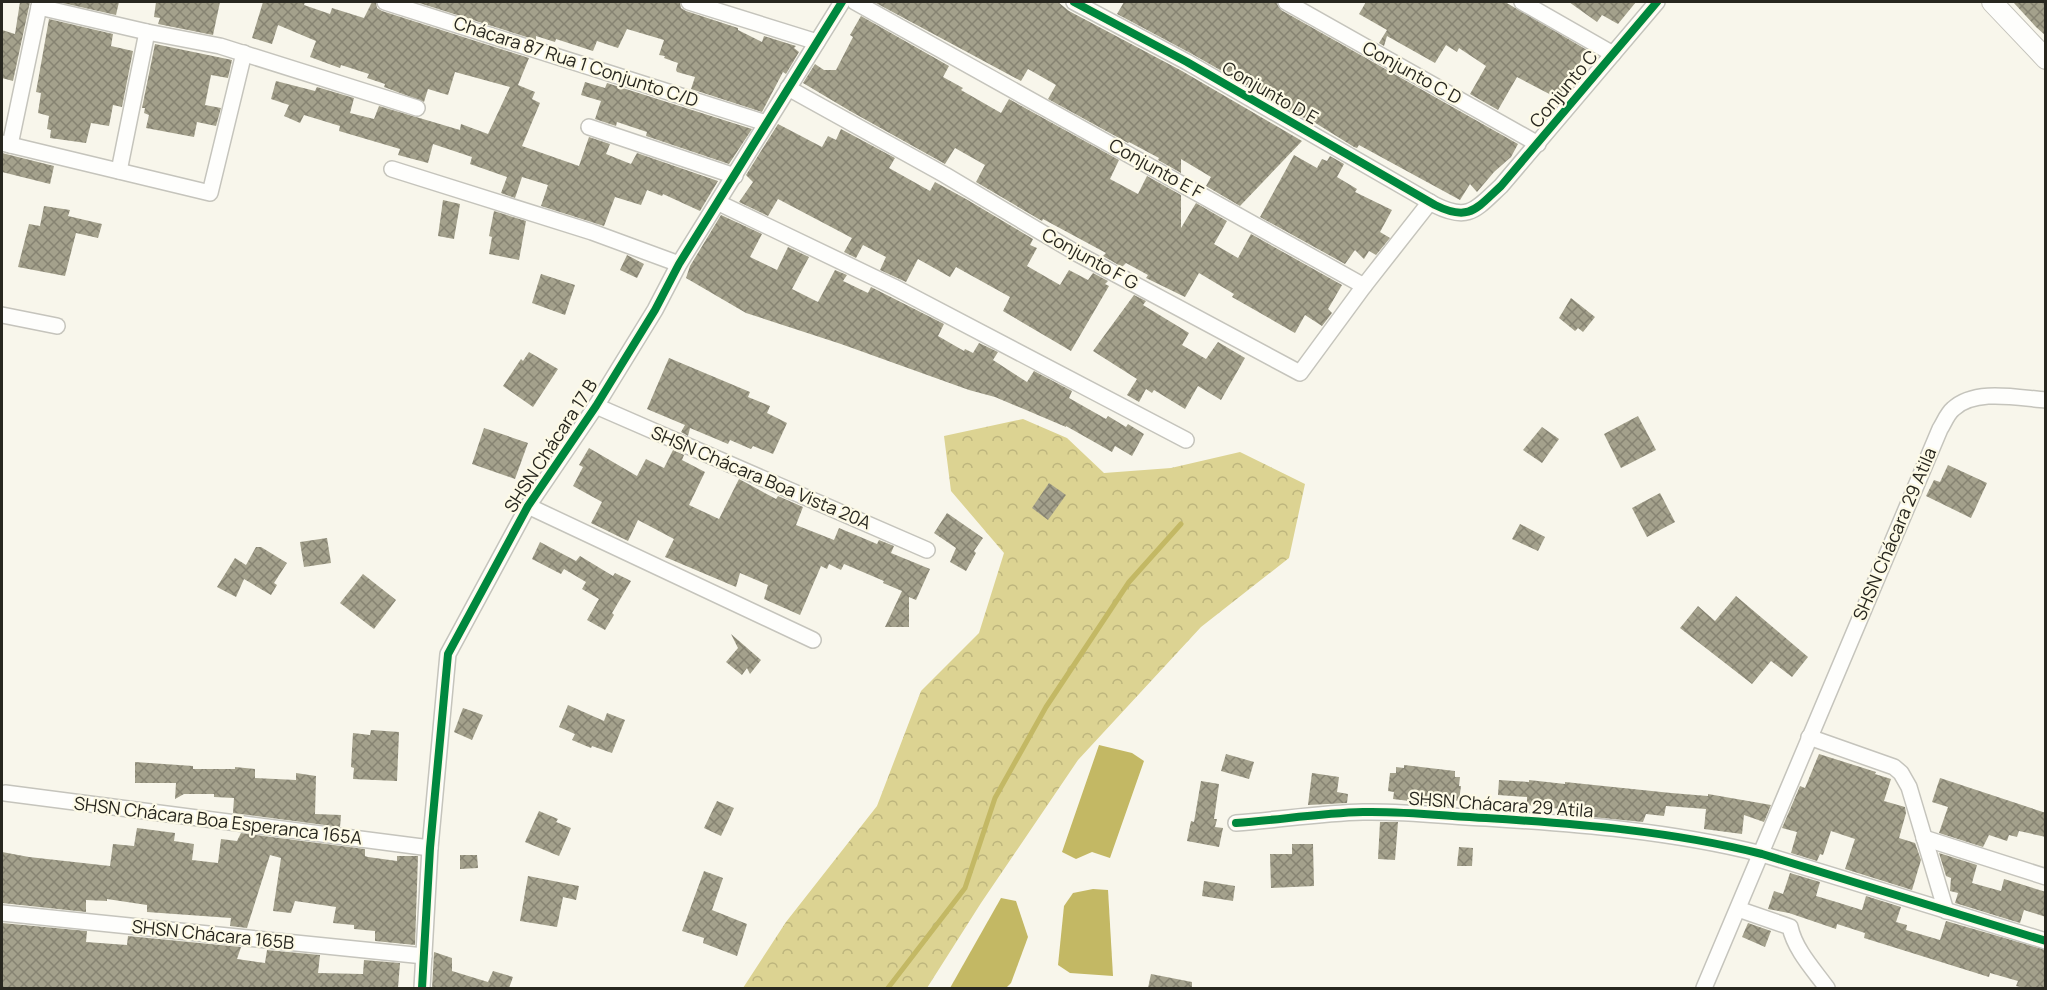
<svg xmlns="http://www.w3.org/2000/svg" width="2047" height="990" viewBox="0 0 2047 990" font-family="Manrope,sans-serif">
	<style>
		.forest { fill: url(#forest-crowns) }
		.water { fill: #c3b864 }
		.lines { fill: none; stroke-linecap: round; stroke-linejoin: round }
		.stream { stroke: #c3b864; stroke-width: 5 }
		.building { fill: url(#building-cross-hatch) }
		.minor-casing { stroke: #c5c4bc; stroke-width: 18 }
		.tertiary-casing { stroke: #c5c4bc; stroke-width: 22 }
		.minor { stroke: #fefefc; stroke-width: 15 }
		.tertiary { stroke: #fefefc; stroke-width: 20 }
		.cycleway-casing { stroke: #fdfae6; stroke-width: 11 }
		.cycleway { stroke: #00873e; stroke-width: 8 }
		.labels { text-anchor: middle; stroke-width: 4.5; stroke-linejoin: round; paint-order: stroke }
		.street-label { font-size: 18px; fill: #28271f; stroke: #fdfae6 }
	</style>
	<defs>
		<pattern id="forest-crowns" width="20" height="18" patternUnits="userSpaceOnUse" patternTransform="scale(1.5)"><rect width="20" height="18" fill="#dcd392"/><path d="M2 6a3 3 0 1 1 6 0M12 15a3 3 0 1 1 6 0" fill="none" stroke="#bdb57d"/></pattern>
		<pattern id="building-cross-hatch" width="8" height="8" patternUnits="userSpaceOnUse" patternTransform="scale(1.5)"><rect width="8" height="8" fill="#a4a18c"/><path d="M0 0l8 8M0 8l8-8" fill="none" stroke="#868372"/></pattern>
	</defs>
	<rect width="100%" height="100%" fill="#f8f6eb"/>
	<!-- forest -->
	<path class="forest" d="M1023 419 1067 438 1104 473 1171 468 1240 452 1305 484 1289 558 1201 627 1078 760 981 903 927 988H743L786 922 877 806 921 691 979 633 1004 553 951 491 944 436Z"/>
	<!-- water -->
	<g class="water">
		<path d="M1099 745 1132 753 1144 761 1110 858 1092 852 1076 859 1062 852Z"/>
		<path d="M1093 889 1108 890 1113 976 1070 973 1058 965 1064 906 1073 893Z"/>
		<path d="M1001 898 1016 901 1028 937 1011 983 1006 988H950Z"/>
	</g>
	<g class="lines">
		<!-- stream -->
		<path class="stream" d="M888 988 965 888 995 798 1046 707 1129 582 1181 524"/>
	</g>
	<!-- building -->
	<g class="building">
		<path d="M20 2H30L13 81 2 78V30L15 34Z"/>
		<path d="M58 2H119L116 15Z"/>
		<path d="M156 2H220L213 35 158 24 160 18 154 17Z"/>
		<path d="M263 2H305L304 5 330 14 332 8 364 18 372 2H376L377 8 382 11 529 58 518 85 535 92 532 99 540 103 522 146 579 166 589 137 610 144 606 154 631 164 637 153 718 181 700 211 663 194 662 196 647 190 641 205 615 197 604 226 541 206 548 185 522 177 515 198 501 193 507 177 470 164 472 157 433 144 428 163 398 155 400 149 339 131 340 126 304 115 300 123 284 116 289 105 271 99 276 81 315 91 317 87 354 98 350 113 374 119 379 106 460 130 461 124 488 134 510 87 455 72 448 95 428 89 424 102 384 87 385 84 367 78 369 74 341 65 340 68 310 57 316 41 278 25 272 44 252 38Z"/>
		<path d="M416 2H680L681 8 686 11 738 28V30L762 42 764 36 796 46 794 48 799 52 786 74 783 72 762 112 691 89 695 77 677 72 676 70 678 63 664 58 665 56 659 55 664 40 627 29 618 48 597 41 593 51 556 39 555 42 536 36V40Z"/>
		<path d="M874 2H1058L1069 11 1182 71 1302 141 1240 206 1206 186 1211 177 1181 159V173L1158 160 1159 158 1129 142 1128 143 1048 99 1056 85 1028 69 1021 81Z"/>
		<path d="M1124 2H1276L1281 10 1518 144 1511 157 1494 172 1477 192 1470 184 1460 200 1359 145 1357 148 1354 147 1309 119V121L1192 54 1117 14Z"/>
		<path d="M1366 2H1505L1587 50 1565 88 1557 98 1517 77 1498 110 1470 94 1486 66 1459 48 1457 52 1446 45 1435 63 1387 36 1384 46 1379 43 1387 30 1359 14Z"/>
		<path d="M1569 2H1636L1618 24 1602 15 1597 22Z"/>
		<path d="M2013 2H2046V36L2036 27Z"/>
		<path d="M861 16 949 66 943 77 963 88 961 90 1001 113 1009 99 1119 160 1110 179 1138 194 1147 176 1181 195V228L1196 203 1227 221 1214 244 1238 258 1251 234 1342 285 1328 309 1332 313 1322 326 1305 315 1295 333 1232 297 1234 294 1199 273 1185 297 1146 278 1148 275 1126 263 1122 267 1103 256 1106 253 1043 219 1042 221 976 182 985 165 955 148 945 164 850 111 803 83 815 64 824 70H836L853 37 850 35Z"/>
		<path d="M49 19 113 34 111 46 133 51 122 107 113 105 109 126 91 123 86 143 50 138 51 130 47 129 49 116 38 113 41 93 36 92Z"/>
		<path d="M155 44 232 60 228 78 211 75 205 105 221 108 216 126 197 122 194 137 146 128 149 115 144 113 145 108H142Z"/>
		<path d="M585 82 605 88 607 83 752 129 729 164 646 136 647 132 617 122 616 126 595 119 601 101 581 95Z"/>
		<path d="M778 124 822 147 828 136 836 140 841 129 895 158 889 168 930 191 935 182 966 199 1033 239 1030 245 1037 248 1027 266 1060 285 1069 270 1088 280 1093 273 1108 281 1105 284 1109 286 1071 351 1003 311 1010 297 956 267 950 277 918 259 906 282 880 270 886 257 863 245 856 258 844 252 852 238 778 199 768 216 739 202 753 182 746 175Z"/>
		<path d="M2 153 54 166 50 184 2 172Z"/>
		<path d="M1294 155 1317 168 1322 159 1327 161 1330 156 1344 164 1337 177 1357 189 1355 192 1392 210 1380 232 1390 238 1376 255 1369 251 1364 259 1355 250 1345 264 1260 217Z"/>
		<path d="M443 200 460 204 454 239 438 236Z"/>
		<path d="M44 206 70 210 68 216 102 224 98 238 76 233 65 276 18 267 29 224 40 226Z"/>
		<path d="M494 211 526 221 519 260 489 254 492 237 489 236Z"/>
		<path d="M721 215 762 234 750 257 777 270 788 247 809 257 792 289 818 302 835 270 847 275 843 281 868 293 871 287 944 324 938 336 964 351 965 349 973 353 979 343 998 352 993 360 1027 382 1034 371 1072 391 1069 398 1106 419 1108 416 1126 427 1128 424 1144 434 1132 456 1115 446 1112 452 1066 426V427L995 397 969 390 841 344 746 313 686 278 690 266Z"/>
		<path d="M627 255 644 264 637 278 620 270Z"/>
		<path d="M541 274 575 285 565 315 532 303Z"/>
		<path d="M1134 295 1146 301 1143 305 1189 333 1182 345 1206 359 1218 342 1245 358 1221 400 1198 386 1185 409 1154 390 1152 393 1146 389 1139 402 1127 395 1137 379 1093 351Z"/>
		<path d="M1571 298 1595 317 1583 332 1578 328 1575 331 1559 318Z"/>
		<path d="M529 352 558 369 533 407 503 386 521 359 523 361Z"/>
		<path d="M669 358 750 392 748 397 770 406 767 413 787 423 773 454 753 446 751 449 730 440 728 444 690 428 688 436 681 432 685 425 647 409Z"/>
		<path d="M1638 416 1656 450 1621 468 1604 434Z"/>
		<path d="M1542 427 1559 439 1542 463 1523 450Z"/>
		<path d="M484 428 528 443 515 479 472 464Z"/>
		<path d="M589 448 637 476 646 459 664 468 673 450 684 455 682 460 705 472 689 505 719 519 739 479 776 499 778 496 803 507 796 525 834 540 839 528 877 544 879 540 894 546 891 553 930 569 916 600 909 597V627H885L902 591 883 583 884 581 844 564 841 570 829 564 827 569 821 566 800 615 764 599 768 585 740 573 736 587 665 557 674 539 638 520 628 541 591 523 602 502 573 486 583 467 579 465Z"/>
		<path d="M1948 465 1987 483 1971 518 1926 496 1934 480 1940 482Z"/>
		<path d="M1049 483 1066 495 1048 520 1032 508Z"/>
		<path d="M1660 493 1675 522 1647 537 1632 508Z"/>
		<path d="M947 513 983 538 974 551 976 553 966 571 950 562 956 548 934 533Z"/>
		<path d="M1520 524 1545 537 1538 551 1512 539Z"/>
		<path d="M327 538 331 563 304 567 300 542Z"/>
		<path d="M540 542 576 561 580 556 613 576 615 573 631 581 612 613 614 615 605 630 587 620 599 599 582 589 586 582 564 569 561 574 532 559Z"/>
		<path d="M256 547H261L287 563 274 583 277 585 271 595 244 579 236 597 217 587 235 558 246 565Z"/>
		<path d="M363 574 396 600 374 629 340 603Z"/>
		<path d="M1736 596 1808 657 1792 677 1771 661 1752 684 1680 628 1698 606 1715 621Z"/>
		<path d="M731 634 761 660 750 674 747 668 742 675 726 662 738 648Z"/>
		<path d="M568 705 604 721 607 713 625 720 612 753 592 746 591 748 572 740 575 734 559 727Z"/>
		<path d="M463 708 483 715 472 740 454 732Z"/>
		<path d="M371 730 399 732 397 781 353 779 354 768 351 767 353 733 370 735Z"/>
		<path d="M1226 754 1254 762 1249 779 1221 771Z"/>
		<path d="M1819 754 1876 772 1875 774 1891 779 1884 801 1905 807 1906 813 1899 838 1915 843 1921 860 1912 890 1845 869 1855 839 1831 831 1823 855 1820 854 1817 861 1791 853 1797 832 1782 828 1800 786 1805 788Z"/>
		<path d="M135 762 193 766V769H235V767L255 769V778L296 780V773L316 776 315 814 341 815 340 827 233 813 234 798 214 797V794H184L175 799 176 783H135Z"/>
		<path d="M1404 765 1455 771V777H1460L1459 786H1461L1459 801 1451 800 1450 806 1393 799 1394 792 1388 791 1390 773H1396V767L1404 768Z"/>
		<path d="M1312 773 1339 777 1337 792 1348 794 1347 803 1308 805Z"/>
		<path d="M1940 778 2046 813V837L2019 831 2017 837 2009 835 2007 841 1989 835 1983 847 1939 833 1948 807 1932 802Z"/>
		<path d="M1499 780 1529 782V780L1565 784V782L1671 793 1708 796V794L1771 805 1764 822 1744 815 1742 834 1704 829 1706 809 1666 806 1664 816 1646 814 1643 822 1561 814V809L1527 805V797L1498 795Z"/>
		<path d="M1201 781 1219 784 1214 819H1217L1215 827 1223 828 1219 847 1187 841 1191 821 1194 822Z"/>
		<path d="M717 801 734 808 721 836 704 828Z"/>
		<path d="M539 811 558 819 556 822 571 828 559 856 525 842Z"/>
		<path d="M1380 822H1398L1395 860 1378 859Z"/>
		<path d="M137 828 175 833 174 841 194 844 192 860 218 863 221 839 237 841 241 833 365 849V856L368 857 397 861V856H418L415 945 375 941V931L354 929V925L333 923 336 907 295 901 291 913 273 911 281 858 270 855 247 928 230 926 231 918 147 912V905L107 899V901L86 900V912L2 903V852L29 857 110 866 113 844 134 846Z"/>
		<path d="M1292 844H1313L1314 886 1271 888 1270 854H1292Z"/>
		<path d="M1459 847 1473 848 1472 866H1457Z"/>
		<path d="M1939 853 1977 865 1972 883 2001 891 2004 879 2046 892V917L2024 910 2020 923 1955 903 1958 893 1950 891 1951 878 1946 876Z"/>
		<path d="M460 855H477L478 868 460 869Z"/>
		<path d="M704 871 723 878 712 910 747 924 737 956 703 943 704 938 682 931Z"/>
		<path d="M1790 873 1820 882 1816 896 1833 901 1862 910 1866 896 1901 907 1896 922 1907 925 1906 930 1940 940 1946 921 2046 950V988H2025L2016 986 2018 981 1990 973 1989 977 1864 938 1865 933 1837 924 1836 929 1789 913 1768 909 1774 891 1783 894Z"/>
		<path d="M528 876 579 886 576 900 563 897 557 927 520 921Z"/>
		<path d="M1204 881 1235 886 1233 901 1202 896Z"/>
		<path d="M2 923 87 931 86 942 127 945 128 936 241 947 237 959 265 963 267 950 320 955 318 973 363 974 364 960 400 963 398 988H2Z"/>
		<path d="M1748 923 1771 931 1765 947 1742 937Z"/>
		<path d="M434 952 452 958V971L488 982 493 971 513 977 509 988H432Z"/>
		<path d="M1151 974 1192 982V988H1148Z"/>
	</g>
	<g class="lines">
		<defs>
			<g id="minor">
				<path d="M385 2 766 123"/>
				<path d="M689 2 817 42"/>
				<path d="M855 2 1364 286 1430 202"/>
				<path d="M1074 2 1187 62 1435 205C1469 222 1476 209 1501 186L1657 2"/>
				<path d="M1286 2 1538 144"/>
				<path d="M1522 2 1613 54"/>
				<path d="M39 7 147 32 220 46 417 108"/>
				<path d="M788 88 945 175 1078 254 1300 373 1364 286"/>
				<path d="M589 127 735 176"/>
				<path d="M2 143 210 193 244 53"/>
				<path d="M10 145 40 2"/>
				<path d="M392 169 592 232 679 264"/>
				<path d="M119 171 147 32"/>
				<path d="M719 203 894 287 1186 440"/>
				<path d="M2 315 57 326"/>
				<path d="M596 406 927 550"/>
				<path d="M528 506 813 640"/>
				<path d="M1809 737 1894 767 1901 773 1909 787 1946 911"/>
				<path d="M5 793 430 848"/>
				<path d="M1236 823C1278 820 1321 813 1363 812 1404 811 1446 816 1486 818 1579 824 1671 831 1762 854L2046 941"/>
				<path d="M1924 838 2046 877"/>
				<path d="M1738 909 1790 927C1795 950 1814 970 1827 988"/>
				<path d="M2 913 424 956"/>
				<path d="M422 988 430 848 448 654 528 506 596 406 655 310 679 264 842 2"/>
				<path d="M1704 988 1940 429C1944 423 1947 414 1953 409 1975 388 2018 398 2046 400"/>
			</g>
			<path id="tertiary" d="M1992 2 2046 59"/>
		</defs>
		<!-- minor casing -->
		<use href="#minor" class="minor-casing"/>
		<!-- tertiary casing -->
		<use href="#tertiary" class="tertiary-casing"/>
		<!-- minor -->
		<use href="#minor" class="minor"/>
		<!-- tertiary -->
		<use href="#tertiary" class="tertiary"/>
		<defs>
			<g id="cycleway">
				<path d="M1074 2 1187 62 1435 205C1469 222 1476 209 1501 186L1657 2"/>
				<path d="M1236 823C1278 820 1321 813 1363 812 1404 811 1446 816 1486 818 1579 824 1671 831 1762 854L2046 941"/>
				<path d="M422 988 430 848 448 654 528 506 596 406 655 310 679 264 842 2"/>
			</g>
		</defs>
		<!-- cycleway casing -->
		<use href="#cycleway" class="cycleway-casing"/>
		<!-- cycleway -->
		<use href="#cycleway" class="cycleway"/>
	</g>
	<g class="labels">
		<!-- street labels -->
		<g class="street-label">
			<text transform="translate(576 62) rotate(18)" y="6">Chácara 87 Rua 1 Conjunto C/D</text>
			<text transform="translate(1412 73) rotate(29)" y="6">Conjunto C D</text>
			<text transform="translate(1564 89) rotate(-50)" y="6">Conjunto C</text>
			<text transform="translate(1270 93) rotate(30)" y="6">Conjunto D E</text>
			<text transform="translate(1156 169) rotate(29)" y="6">Conjunto E F</text>
			<text transform="translate(1090 259) rotate(29)" y="6">Conjunto F G</text>
			<text transform="translate(551 446) rotate(-57)" y="6">SHSN Chácara 17 B</text>
			<text transform="translate(761 478) rotate(23)" y="6">SHSN Chácara Boa Vista 20A</text>
			<text transform="translate(1895 534) rotate(-67)" y="6">SHSN Chácara 29 Atila</text>
			<text transform="translate(1501 805) rotate(4)" y="6">SHSN Chácara 29 Atila</text>
			<text transform="translate(218 821) rotate(7)" y="6">SHSN Chácara Boa Esperanca 165A</text>
			<text transform="translate(213 935) rotate(6)" y="6">SHSN Chácara 165B</text>
		</g>
	</g>
	<!-- border -->
	<rect width="2047" height="990" fill="none" stroke="#28271f" stroke-width="6"/>
</svg>
